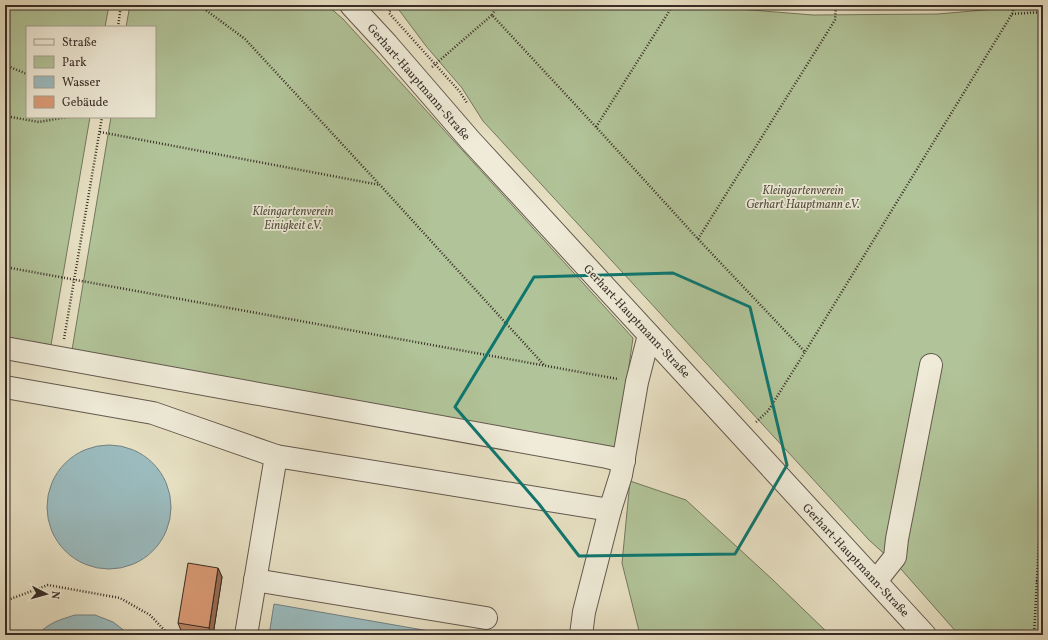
<svg xmlns="http://www.w3.org/2000/svg" width="1048" height="640" viewBox="0 0 1048 640" font-family="Vollkorn,serif">
	<style>
		.green { fill: #b1c398; stroke: #747860 }
		.water { fill: #9bbbbe; stroke: #738282 }
		.lines { fill: none; stroke-linecap: round; stroke-linejoin: round }
		.minor-casing { stroke: #64594e; stroke-width: 24 }
		.path { stroke: #382c27; stroke-width: 2.5; stroke-dasharray: 1 2; stroke-linecap: butt }
		.minor { stroke: #efebd8; stroke-width: 22 }
		.wall { fill: #bd8666; stroke: #382c27 }
		.shaded-wall { fill: #9a6d53; stroke: #382c27 }
		.building { fill: #dc9c77; stroke: #382c27 }
		.marked { fill: none; stroke: #0f766e; stroke-width: 3; stroke-linejoin: round }
		.labels { text-anchor: middle; stroke-width: 3.5; stroke-linejoin: round; paint-order: stroke }
		.street-label { font-size: 12px; fill: #382c27; stroke: #efebd8 }
		.park-label { font-size: 12px; font-style: italic; fill: #565243; stroke: #efebd8 }
	</style>
	<rect width="100%" height="100%" fill="#e7e0c3"/>
	<filter id="stains"><feTurbulence type="fractalNoise" baseFrequency=".005" numOctaves="4"/><feColorMatrix values="0 0 0 0 .2 0 0 0 0 .09 0 0 0 0 .02 0 0 0 .5 -.17"/></filter>
	<radialGradient id="worn" r=".72"><stop offset=".6" stop-color="#630" stop-opacity="0"/><stop offset="1" stop-color="#630" stop-opacity=".3"/></radialGradient>
	<!-- green -->
	<g class="green">
		<path d="M5 5H109L105 27H27V117H90L51 345 5 337Z"/>
		<path d="M130 5H327L343 19 633 338 617 449 72 350 111 117H155V27H126Z"/>
		<path d="M400 5H688L813 15 938 14 1007 8 1029 5H1043V635H959L900 568 869 540 483 121 462 88 426 46 399 10Z"/>
		<path d="M630 481 686 500 773 580 830 635H640L622 563Z"/>
	</g>
	<!-- water -->
	<g class="water">
		<circle cx="109" cy="507" r="62"/>
		<path d="M274 604 452 635H269Z"/>
		<path d="M75 615H95L113 622 130 635H38C47 623 62 619 75 615Z"/>
	</g>
	<g class="lines">
		<defs>
			<g id="minor">
				<path d="M351 5 387 44 470 140 925 635"/>
				<path d="M5 348 607 457 624 461"/>
				<path d="M5 387 153 413 276 456"/>
				<path d="M255 580 486 618"/>
				<path d="M876 581 895 557 897 539 931 365"/>
				<path d="M246 635 276 456 610 510"/>
				<path d="M581 635 584 612 610 510 621 475 637 382 649 335"/>
			</g>
		</defs>
		<!-- minor casing -->
		<use href="#minor" class="minor-casing"/>
		<!-- path -->
		<g class="path">
			<path d="M199 5 245 39 380 185 544 365"/>
			<path d="M392 5 389 13 460 92 467 103"/>
			<path d="M1012 14 1043 12"/>
			<path d="M492 15 498 5"/>
			<path d="M118 27 121 5"/>
			<path d="M5 65 27 74"/>
			<path d="M432 67 492 15 596 127 698 239 805 352 1012 14 1014 7V5"/>
			<path d="M5 116 39 122 67 117"/>
			<path d="M596 127 670 10"/>
			<path d="M100 132 380 185"/>
			<path d="M698 239 835 20 836 5"/>
			<path d="M5 267 618 379"/>
			<path d="M64 339 102 117"/>
			<path d="M756 422 768 411 805 352"/>
			<path d="M1036 581H1043"/>
			<path d="M5 601 48 585 120 598 150 615 169 635"/>
			<path d="M1034 635 1043 466"/>
		</g>
		<!-- minor -->
		<use href="#minor" class="minor"/>
	</g>
	<!-- wall -->
	<path class="wall" d="M218 568 222 577 213 635H196L182 633 178 623Z"/>
	<!-- shaded-wall -->
	<path class="shaded-wall" d="M218 568 222 577 213 635H212L209 628Z"/>
	<!-- building -->
	<path class="building" d="M188 563 218 568 209 628 178 623Z"/>
	<!-- marked area -->
	<path class="marked" d="M673 273 750 307 787 465 735 554 579 556 539 504 455 407 534 277Z"/>
	<g class="labels">
		<!-- street labels -->
		<g class="street-label">
			<text transform="translate(419 82) rotate(49)" y="4">Gerhart-Hauptmann-Straße</text>
			<text transform="translate(637 321) rotate(47)" y="4">Gerhart-Hauptmann-Straße</text>
			<text transform="translate(856 560) rotate(47)" y="4">Gerhart-Hauptmann-Straße</text>
		</g>
		<!-- park labels -->
		<g class="park-label">
			<text x="803" y="194">Kleingartenverein<tspan x="803" dy="14">Gerhart Hauptmann e.V.</tspan></text>
			<text x="293" y="215">Kleingartenverein<tspan x="293" dy="14">Einigkeit e.V.</tspan></text>
		</g>
	</g>
	<!-- margin -->
	<rect width="1048" height="640" fill="none" stroke="#e7e0c3" stroke-width="20"/>
	<rect x="6" y="6" width="1036" height="628" fill="none" stroke="#382c27" stroke-width="2"/>
	<rect x="10" y="10" width="1028" height="620" fill="none" stroke="#382c27"/>
	<!-- legend -->
	<rect x="26" y="26" width="130" height="92" fill="#efebd8" stroke="#a69f91"/>
	<rect x="34" y="39" width="20" height="6" fill="#efebd8" stroke="#a69f91"/>
	<text x="62" y="46" font-size="12" fill="#382c27">Straße</text>
	<rect x="34" y="56" width="20" height="12" fill="#b1c398" stroke="#a69f91"/>
	<text x="62" y="66" font-size="12" fill="#382c27">Park</text>
	<rect x="34" y="76" width="20" height="12" fill="#9bbbbe" stroke="#a69f91"/>
	<text x="62" y="86" font-size="12" fill="#382c27">Wasser</text>
	<rect x="34" y="96" width="20" height="12" fill="#dc9c77" stroke="#a69f91"/>
	<text x="62" y="106" font-size="12" fill="#382c27">Gebäude</text>
	<!-- north arrow -->
	<g transform="translate(46 594) rotate(96)" stroke="#efebd8" stroke-width="3" paint-order="stroke">
	<path d="M0-3L7 15L0 10L-7 15Z" fill="#382c27"/>
	<text y="-6" font-size="11" font-weight="bold" text-anchor="middle" fill="#382c27">N</text>
	</g>
	<rect width="100%" height="100%" filter="url(#stains)"/>
	<rect width="100%" height="100%" fill="url(#worn)"/>
</svg>
